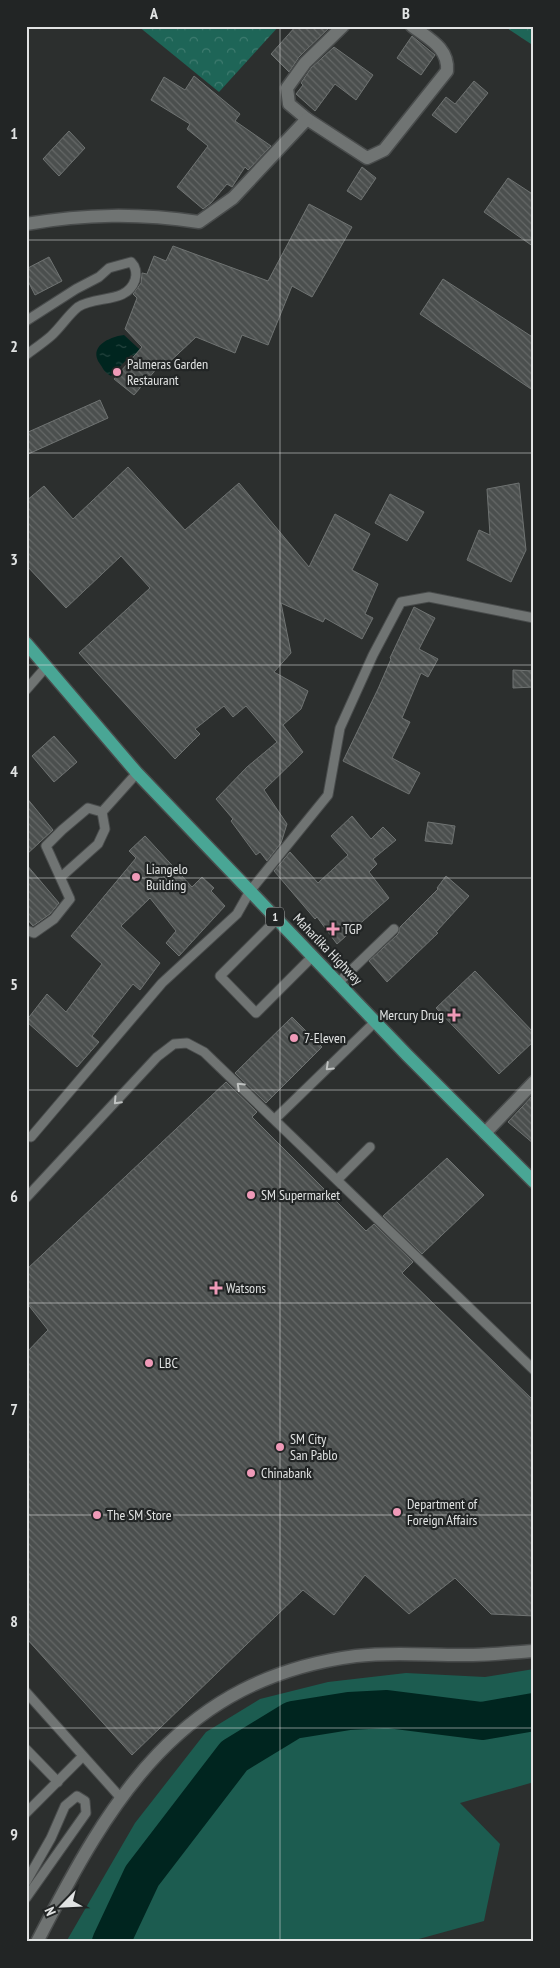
<svg xmlns="http://www.w3.org/2000/svg" width="560" height="1968" viewBox="0 0 560 1968" font-family="'PT Sans Narrow',sans-serif">
	<style>
		.grass { fill: #1c5c50 }
		.forest { fill: url(#forest-crowns) }
		.water { fill: url(#water-ripples) }
		.lines { fill: none; stroke-linecap: round; stroke-linejoin: round }
		.river { stroke: #00251f; stroke-width: 38 }
		.building { fill: url(#building-back-hatch); stroke: #6f7372 }
		.lane-casing { stroke: #494c4c; stroke-width: 11 }
		.street-casing { stroke: #494c4c; stroke-width: 15 }
		.primary-casing { stroke: #494c4c; stroke-width: 15 }
		.lane { stroke: #707473; stroke-width: 9 }
		.street { stroke: #707473; stroke-width: 12 }
		.primary { stroke: #49a695; stroke-width: 12 }
		.oneway { stroke: #bfc2c1 }
		.grid { fill: none; stroke: #e1e3e3; stroke-width: 1; stroke-opacity: 0.55 }
		.poi-dot { fill: #ef9ab8; stroke: #222525; stroke-width: 2 }
		.labels { text-anchor: middle; stroke-width: 4.5; stroke-linejoin: round; paint-order: stroke }
		.shield { fill: #222525; stroke: #a8aaaa; stroke-width: 1 }
		.shield-label { font-size: 12px; font-weight: bold; fill: #e1e3e3 }
		.poi-label { font-size: 14px; fill: #e1e3e3; stroke: #222525; text-anchor: start }
		.street-label { font-size: 14px; fill: #e1e3e3; stroke: #222525 }
		.neatline { fill: none; stroke: #e1e3e3; stroke-width: 2 }
		.grid-label { font-size: 16px; text-anchor: middle; font-weight: bold; fill: #e1e3e3 }
	</style>
	<defs>
		<pattern id="forest-crowns" width="20" height="18" patternUnits="userSpaceOnUse" patternTransform="scale(1.25)"><rect width="20" height="18" fill="#1e6557"/><path d="M2 6a3 3 0 1 1 6 0M12 15a3 3 0 1 1 6 0" fill="none" stroke="#3e7b6f"/></pattern>
		<pattern id="water-ripples" width="26" height="14" patternUnits="userSpaceOnUse" patternTransform="scale(1.25)"><rect width="26" height="14" fill="#00251f"/><path d="M2 4q2-2 4 0t4 0M15 11q2-2 4 0t4 0" fill="none" stroke="#25443f"/></pattern>
		<pattern id="building-back-hatch" width="6" height="6" patternUnits="userSpaceOnUse" patternTransform="scale(1.25)"><rect width="6" height="6" fill="#4b4f4e"/><path d="M-1 5l2 2M0 0l6 6M5-1l2 2" fill="none" stroke="#656867"/></pattern>
	</defs>
	<rect width="100%" height="100%" fill="#2c2f2e"/>
	<!-- grass -->
	<path class="grass" d="M534 1669V1782L460 1803 500 1844 484 1921 408 1942H66L135 1823 206 1732 260 1699 328 1682 406 1673 485 1677Z"/>
	<!-- forest -->
	<g class="forest">
		<path d="M138 26H279L219 92Z"/>
		<path d="M504 26H534V46Z"/>
	</g>
	<!-- water -->
	<path class="water" d="M124 335 151 360 131 355 111 376C105 373 104 370 100 364 88 347 108 337 124 335Z"/>
	<g class="lines">
		<!-- river -->
		<path class="river" d="M111 1942 142 1876 234 1756 293 1720 349 1711 387 1709 482 1721 534 1712"/>
	</g>
	<!-- building -->
	<g class="building">
		<path d="M296 26H331L299 57 289 72 271 54Z"/>
		<path d="M412 36 435 55 421 75 397 58Z"/>
		<path d="M334 47 373 75 356 100 335 84 315 111 296 94 303 85 301 83 311 68Z"/>
		<path d="M194 76 240 114 235 121 271 146 248 170 245 167 232 187 227 184 211 203 203 209 177 187 208 146 187 129 190 124 151 100 164 77 185 90Z"/>
		<path d="M474 81 488 93 456 133 432 115 446 97 455 104Z"/>
		<path d="M69 131 85 148 59 176 43 159Z"/>
		<path d="M362 167 376 178 361 200 347 191Z"/>
		<path d="M508 178 534 195V247L484 212Z"/>
		<path d="M309 204 352 227 312 297 292 286 268 345 242 335 235 353 196 337 162 369 159 366 134 395 114 379 142 347 125 329 137 298 133 294 141 283 142 273 147 274 154 256 166 261 173 246 268 281Z"/>
		<path d="M49 257 62 281 35 295 26 277V269Z"/>
		<path d="M443 279 534 338V391L420 314Z"/>
		<path d="M100 400 108 418 26 455V433Z"/>
		<path d="M128 467 185 530 239 483 309 567 335 514 370 534 352 570 378 584 365 614 373 618 362 639 325 618 323 622 281 603 291 653 274 672 308 691 301 709 283 725 303 752 264 790 287 824 281 843 267 861 260 852 256 855 231 821 233 819 216 799 247 767 277 742 246 706 233 717 224 706 195 729 200 734 175 759 79 653 150 588 121 556 66 608 26 565V501L44 486 73 519Z"/>
		<path d="M519 483 526 550 511 582 467 560 479 530 490 535 487 489Z"/>
		<path d="M390 494 424 512 407 541 375 523Z"/>
		<path d="M414 607 435 618 419 649 438 659 428 677 421 673 402 718 410 722 392 758 420 773 409 794 343 761 378 689 391 659 390 658Z"/>
		<path d="M513 670 534 671V687L513 688Z"/>
		<path d="M54 736 77 762 54 782 32 756Z"/>
		<path d="M26 797 53 830 26 855Z"/>
		<path d="M352 816 371 839 383 827 396 840 373 859 377 864 369 872 389 898 337 944 317 917 315 919 274 871 290 852 318 883 348 855 331 836Z"/>
		<path d="M428 822 455 826 452 844 425 841Z"/>
		<path d="M145 836 192 887 202 877 214 888 211 891 225 906 179 956 166 943 176 931 150 898 121 926 160 963 140 990 133 984 92 1036 99 1042 77 1067 26 1021 47 994 66 1012 102 964 71 936 136 858 129 851Z"/>
		<path d="M26 864 59 903 50 914 33 926 26 918Z"/>
		<path d="M446 876 469 896 436 932 438 933 387 982 369 961 398 934 400 927 438 889 437 888Z"/>
		<path d="M475 971 534 1033V1041L499 1074 436 1008Z"/>
		<path d="M292 1017 322 1047 266 1103 235 1073Z"/>
		<path d="M226 1082 257 1112 252 1117 366 1231 374 1224 413 1262 402 1273 534 1401V1616L491 1614 455 1578 409 1614 365 1575 334 1615 303 1590 132 1755 26 1638V1353L48 1330 26 1302V1270Z"/>
		<path d="M534 1094V1144L508 1122Z"/>
		<path d="M447 1158 484 1195 422 1254 383 1216Z"/>
	</g>
	<g class="lines">
		<defs>
			<g id="lane">
				<path d="M26 321 76 289 99 277 109 268 131 262C136 267 137 273 135 280 127 304 96 295 78 307 68 315 61 327 51 336 43 343 34 349 26 355"/>
				<path d="M26 690 46 667"/>
				<path d="M102 812 137 773"/>
				<path d="M61 877 98 844 105 829 102 812"/>
				<path d="M277 919 220 976 256 1013 313 956"/>
				<path d="M26 930 34 933 54 919 70 899 46 846 62 830 88 808 102 812"/>
				<path d="M339 982 394 929"/>
				<path d="M275 1119 376 1021"/>
				<path d="M31 1137 162 983 237 914 250 891 328 795 340 728 373 655 401 602 429 597 534 618"/>
				<path d="M338 1179 370 1147"/>
				<path d="M26 1198 157 1057 174 1044 187 1043 204 1052 534 1370"/>
				<path d="M26 1692 120 1797"/>
				<path d="M26 1749 58 1782"/>
				<path d="M26 1813 82 1757"/>
				<path d="M26 1882 51 1838 65 1806 77 1796 85 1801 86 1813 26 1898"/>
			</g>
			<g id="street">
				<path d="M343 26 305 63 287 88 289 104 307 119 367 158 384 150 447 71C449 48 429 39 412 26"/>
				<path d="M26 224C86 214 138 213 199 222L233 198 307 119"/>
				<path d="M485 1133 534 1082"/>
				<path d="M37 1942C111 1798 180 1679 356 1656 396 1651 434 1656 473 1655 493 1655 514 1652 534 1651"/>
			</g>
			<path id="primary" d="M26 643 137 773 407 1055 534 1182"/>
		</defs>
		<!-- lane casing -->
		<use href="#lane" class="lane-casing"/>
		<!-- street casing -->
		<use href="#street" class="street-casing"/>
		<!-- primary casing -->
		<use href="#primary" class="primary-casing"/>
		<!-- lane -->
		<use href="#lane" class="lane"/>
		<!-- street -->
		<use href="#street" class="street"/>
		<!-- primary -->
		<use href="#primary" class="primary"/>
	</g>
	<!-- one-way arrows -->
	<defs><path id="oneway-chevron" d="M-2-3.5L2.5 0L-2 3.5" fill="none" stroke-width="1.6" stroke-linecap="round" stroke-linejoin="round" transform="scale(1.25)"/></defs>
	<g class="oneway">
		<use href="#oneway-chevron" transform="translate(329 1067) rotate(136)"/>
		<use href="#oneway-chevron" transform="translate(240 1086) rotate(-137)"/>
		<use href="#oneway-chevron" transform="translate(117 1101) rotate(133)"/>
	</g>
	<!-- grid -->
	<path class="grid" d="M280 26V1942M26 240H534M26 453H534M26 665H534M26 878H534M26 1090H534M26 1303H534M26 1515H534M26 1728H534"/>
	<!-- markers -->
	<g class="poi-dot">
		<circle cx="117" cy="372" r="5"/>
		<circle cx="136" cy="877" r="5"/>
		<path d="M330.5 921.5h5v5h5v5h-5v5h-5v-5h-5v-5h5z"/>
		<path d="M451.5 1007.5h5v5h5v5h-5v5h-5v-5h-5v-5h5z"/>
		<circle cx="294" cy="1038" r="5"/>
		<circle cx="251" cy="1195" r="5"/>
		<path d="M213.5 1280.5h5v5h5v5h-5v5h-5v-5h-5v-5h5z"/>
		<circle cx="149" cy="1363" r="5"/>
		<circle cx="280" cy="1447" r="5"/>
		<circle cx="251" cy="1473" r="5"/>
		<circle cx="397" cy="1512" r="5"/>
		<circle cx="97" cy="1515" r="5"/>
	</g>
	<g class="labels">
		<!-- shield labels -->
		<rect class="shield" x="266" y="907.5" width="18" height="19" rx="4"/>
		<g class="shield-label">
			<text x="275" y="921">1</text>
		</g>
		<!-- poi labels -->
		<g class="poi-label">
			<text x="127" y="369">Palmeras Garden<tspan x="127" dy="16">Restaurant</tspan></text>
			<text x="146" y="874">Liangelo<tspan x="146" dy="16">Building</tspan></text>
			<text x="343" y="934">TGP</text>
			<text x="444" y="1020" text-anchor="end">Mercury Drug</text>
			<text x="304" y="1043">7-Eleven</text>
			<text x="261" y="1200">SM Supermarket</text>
			<text x="226" y="1293">Watsons</text>
			<text x="159" y="1368">LBC</text>
			<text x="290" y="1444">SM City<tspan x="290" dy="16">San Pablo</tspan></text>
			<text x="261" y="1478">Chinabank</text>
			<text x="407" y="1509">Department of<tspan x="407" dy="16">Foreign Affairs</tspan></text>
			<text x="107" y="1520">The SM Store</text>
		</g>
		<!-- street labels -->
		<g class="street-label">
			<text transform="translate(328 949) rotate(46)" y="5">Maharlika Highway</text>
		</g>
	</g>
	<!-- border -->
	<rect width="560" height="1968" fill="none" stroke="#222525" stroke-width="55"/>
	<!-- north arrow -->
	<g transform="translate(62 1906) rotate(246)" stroke="#222525" stroke-width="4" paint-order="stroke">
	<path d="M0-4L9 19L0 12L-9 19Z" fill="#e1e3e3"/>
	<text y="-8" font-size="14" font-weight="bold" text-anchor="middle" fill="#e1e3e3">N</text>
	</g>
	<rect x="28" y="28" width="504" height="1912" class="neatline"/>
	<g class="grid-label">
		<text x="154" y="19">A</text>
		<text x="406" y="19">B</text>
		<text x="14" y="139">1</text>
		<text x="14" y="352">2</text>
		<text x="14" y="565">3</text>
		<text x="14" y="777">4</text>
		<text x="14" y="990">5</text>
		<text x="14" y="1202">6</text>
		<text x="14" y="1415">7</text>
		<text x="14" y="1627">8</text>
		<text x="14" y="1840">9</text>
	</g>
</svg>
